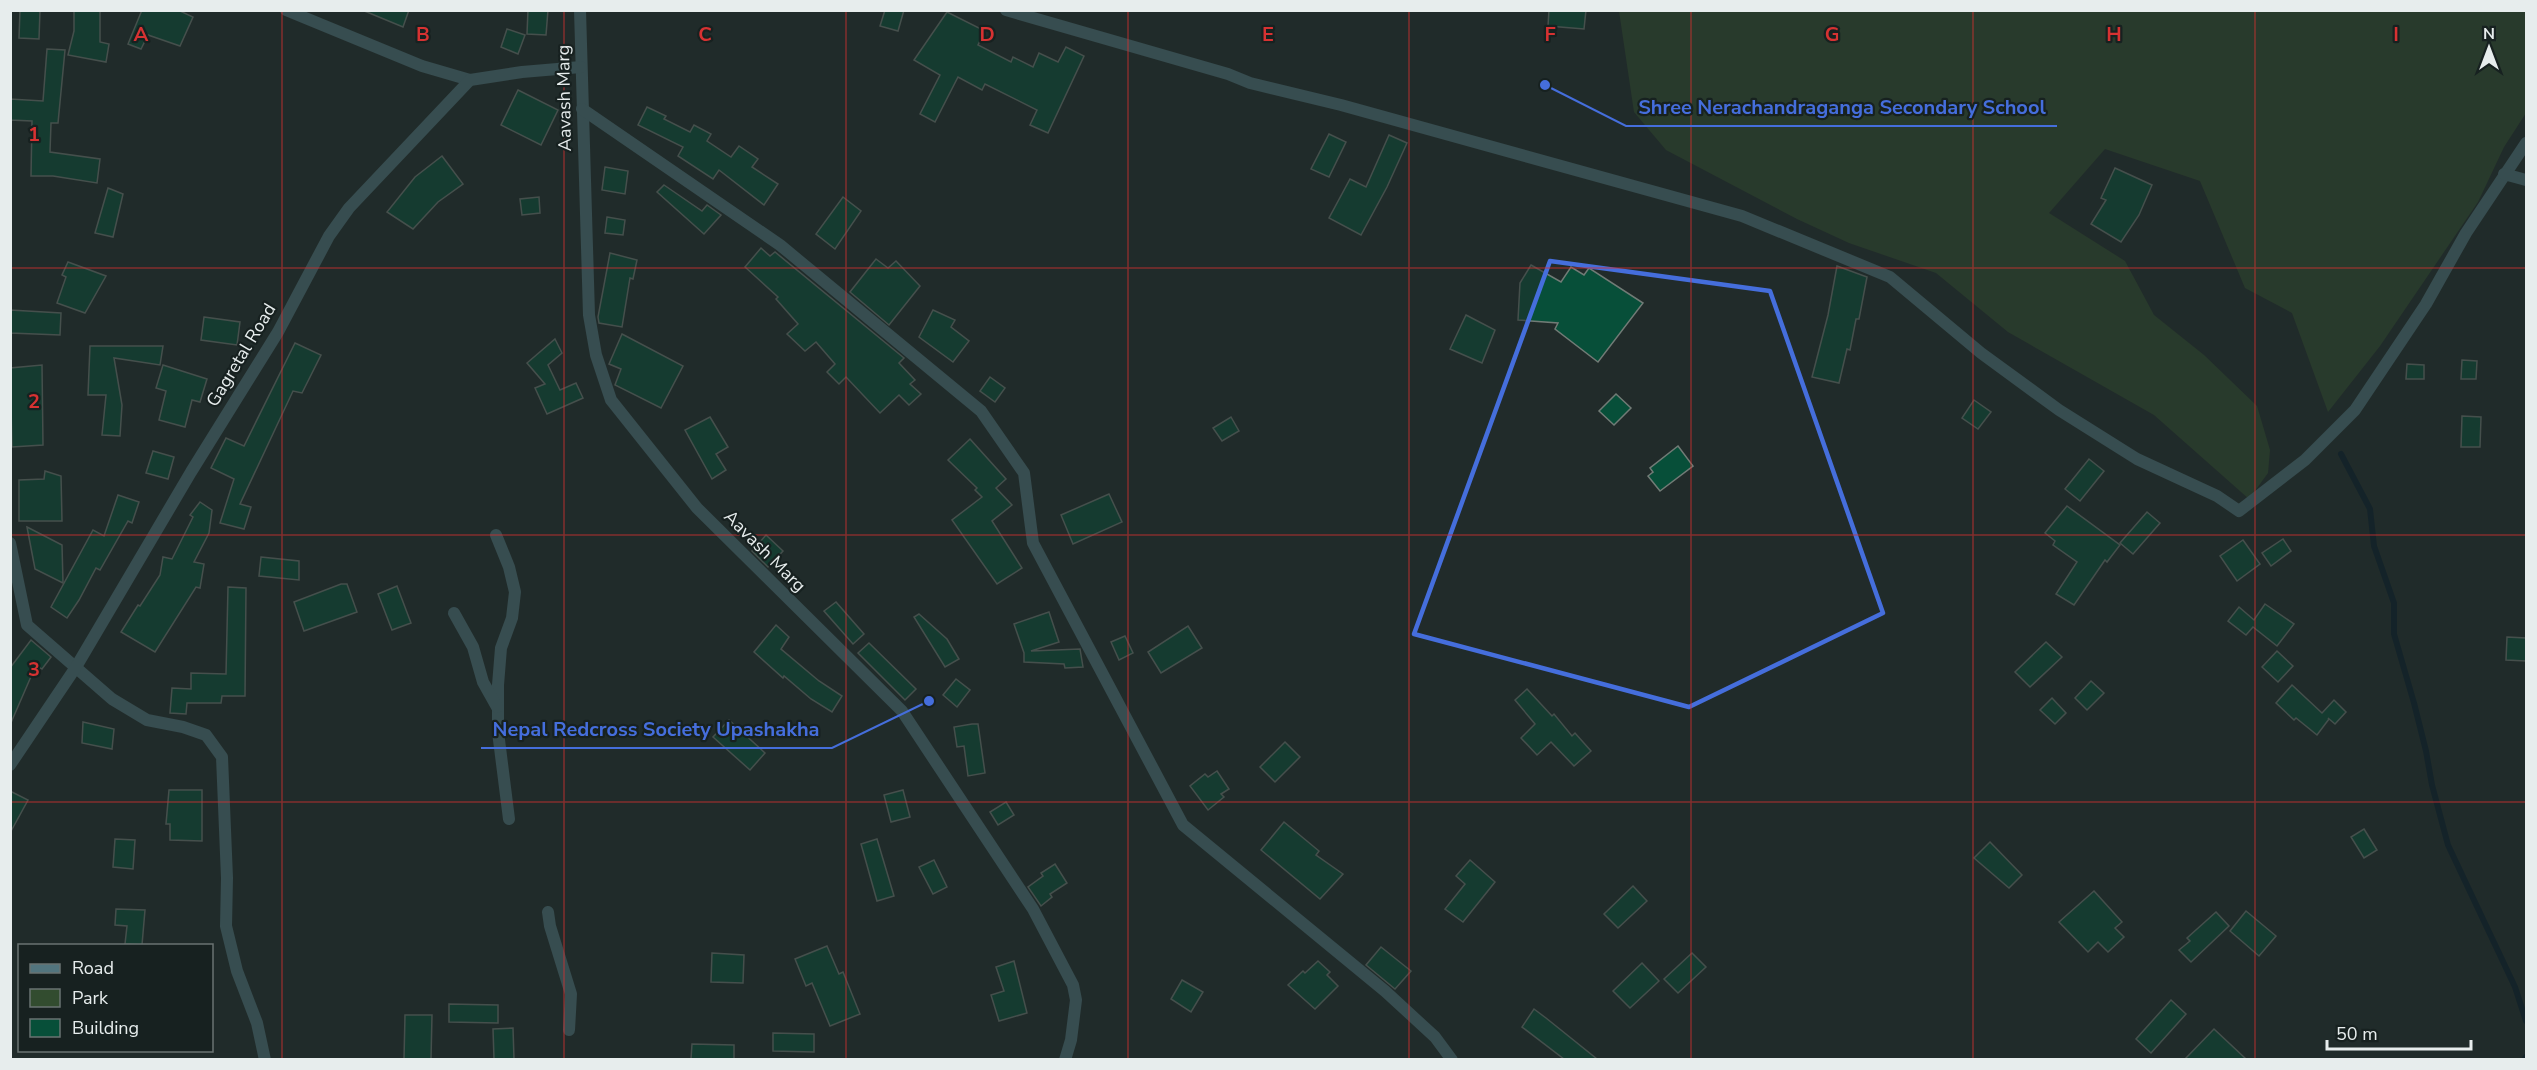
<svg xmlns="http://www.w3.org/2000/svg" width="2537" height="1070" viewBox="0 0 2537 1070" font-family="'Nunito Sans',sans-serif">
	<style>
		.green { fill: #324c2f }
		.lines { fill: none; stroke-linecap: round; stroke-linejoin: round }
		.stream { stroke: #061a28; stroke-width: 6 }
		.building { fill: #074f39; stroke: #717b76; stroke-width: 1.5 }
		.minor { stroke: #52757e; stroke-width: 12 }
		.marked { fill: none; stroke: #456edc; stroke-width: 4.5; stroke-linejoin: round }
		.grid { fill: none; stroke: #d73232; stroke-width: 1.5; stroke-opacity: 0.55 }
		.labels { text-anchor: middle; stroke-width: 4.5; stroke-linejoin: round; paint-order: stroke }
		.street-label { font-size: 18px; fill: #e7eded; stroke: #172120 }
		.grid-label { font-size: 20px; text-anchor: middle; font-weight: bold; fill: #d73232; stroke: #172120; stroke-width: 4.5; stroke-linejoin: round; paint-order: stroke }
		.leader { fill: none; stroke: #456edc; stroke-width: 2 }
		.callout-dot { fill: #456edc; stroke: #172120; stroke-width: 2 }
		.callout-label { font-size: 20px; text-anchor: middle; font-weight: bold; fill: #456edc; stroke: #172120; stroke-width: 4.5; stroke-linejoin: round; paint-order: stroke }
	</style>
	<rect width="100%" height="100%" fill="#212b2a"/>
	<!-- green -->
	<path class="green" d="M1619 11H2526V113L2504 147 2478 202 2380 346 2328 412 2292 313 2245 288 2200 181 2105 149 2049 213 2125 261 2154 315 2204 355 2257 406 2270 450 2268 473 2249 499 2154 415 2008 332 1936 273 1849 243 1797 219 1666 150 1634 112Z"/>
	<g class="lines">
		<!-- stream -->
		<g class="stream">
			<path d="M2341 454 2370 509 2374 546 2394 603V634L2414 703 2426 751 2432 785 2448 845 2515 987 2526 1021"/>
			<path d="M2524 1060 2526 1057"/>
		</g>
	</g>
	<!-- building -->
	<g class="building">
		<path d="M20 10H40L39 39 19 38Z"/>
		<path d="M74 10H100V42L109 44 106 62 68 55 74 31Z"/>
		<path d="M142 10H178L193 17 180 46 148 35 141 49 128 44Z"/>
		<path d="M362 10H409L403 27Z"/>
		<path d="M528 10H548L546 35 527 34Z"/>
		<path d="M885 10H904L898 31 880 26Z"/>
		<path d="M1549 10H1586L1584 29 1548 26Z"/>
		<path d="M947 12 985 31 978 45 1011 62 1013 57 1033 67 1039 53 1058 62 1066 47 1084 56 1048 133 1030 125 1037 110 985 84 982 90 958 77 935 122 920 114 940 75 914 60Z"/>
		<path d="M507 29 525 35 518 54 501 47Z"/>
		<path d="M47 49 65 50 58 123H51L50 152 100 159 97 183 53 176H31L32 121 10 120V99L43 101Z"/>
		<path d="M518 90 558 110 541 145 501 125Z"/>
		<path d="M647 107 666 116 664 119 690 132 694 125 711 134 707 141 731 157 739 146 758 159 752 167 778 184 764 205 719 170 713 179 678 156 683 147 638 125Z"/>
		<path d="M1329 134 1346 142 1329 177 1311 169Z"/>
		<path d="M1389 135 1407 143 1387 187 1361 235 1329 218 1350 179 1366 187Z"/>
		<path d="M442 156 463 184 438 202 413 229 387 212 415 177Z"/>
		<path d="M605 167 628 171 625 194 602 190Z"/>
		<path d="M2115 168 2152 185 2139 215 2121 242 2091 224 2106 200 2101 198Z"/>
		<path d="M664 185 702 211 707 205 721 215 704 234 657 192Z"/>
		<path d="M108 188 123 194 113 237 95 233Z"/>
		<path d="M539 197 540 213 522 215 520 199Z"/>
		<path d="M843 197 861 211 835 249 816 234Z"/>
		<path d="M607 217 625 220 623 235 605 233Z"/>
		<path d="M761 248 770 256 775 252 904 358 899 363 915 380 910 384 921 394 909 405 899 395 880 413 846 377 839 384 827 372 835 364 816 342 805 351 787 334 798 324 776 299 778 297 745 267Z"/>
		<path d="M610 253 637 260 633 279 630 278 622 327 599 323 598 317Z"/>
		<path d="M876 259 888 268 896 261 920 286 889 325 850 292Z"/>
		<path d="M68 262 106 276 85 313 57 303 66 277 62 275Z"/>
		<path d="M1531 265 1561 282 1571 267 1584 275 1589 268 1643 303 1598 362 1555 329 1558 323 1518 320 1520 283Z"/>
		<path d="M1837 266 1867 277 1859 319H1856L1850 350 1847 349 1839 383 1812 377 1828 315Z"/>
		<path d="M10 310 61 313 60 335 10 333Z"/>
		<path d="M933 310 955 320 951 327 969 341 953 362 919 337Z"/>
		<path d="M1466 315 1495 330 1482 363 1450 349Z"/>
		<path d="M204 317 240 322 237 345 201 340Z"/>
		<path d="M622 334 683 366 661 408 615 385 621 369 609 364Z"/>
		<path d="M555 339 562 353 548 365 560 390 576 383 583 398 547 414 535 388 545 384 527 363Z"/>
		<path d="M295 343 321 355 302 393 293 391 240 504 251 507 244 529 220 523 234 479 211 468 226 438 244 446Z"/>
		<path d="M90 346H163L160 365 114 358 122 405 120 436 102 435 106 395H88Z"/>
		<path d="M2462 360 2477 361 2476 379H2461Z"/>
		<path d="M2407 364 2424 365V379H2406Z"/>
		<path d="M42 365 43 445 12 447 10 368Z"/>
		<path d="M163 365 207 379 200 402 192 400 185 427 159 420 166 391 156 388Z"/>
		<path d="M990 377 1005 388 995 402 980 391Z"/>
		<path d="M1616 394 1631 408 1614 425 1599 411Z"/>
		<path d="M1974 400 1991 412 1978 429 1962 418Z"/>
		<path d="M2462 416 2481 417 2480 447H2461Z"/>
		<path d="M710 417 728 447 716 454 726 470 712 479 685 430Z"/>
		<path d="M1231 417 1239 431 1222 441 1213 428Z"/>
		<path d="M970 439 1006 479 996 488 1012 505 992 521 1022 568 997 584 952 520 982 497 975 490 977 488 948 460Z"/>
		<path d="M1678 446 1693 466 1660 491 1648 476 1653 472 1650 468Z"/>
		<path d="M153 451 174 457 168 479 146 473Z"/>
		<path d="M2089 459 2104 471 2080 501 2065 489Z"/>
		<path d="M45 471 61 476 62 521H19V480L44 479Z"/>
		<path d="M1109 494 1122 522 1073 544 1061 515Z"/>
		<path d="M118 495 139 502 132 523 128 521 100 570 96 568 79 600 67 618 51 607 93 530 104 536Z"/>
		<path d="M200 502 212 510 209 533 194 562 204 564 200 588 196 587 155 652 121 632 138 605 140 606 160 575 163 557 172 559 193 517 190 515Z"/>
		<path d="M2067 506 2120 545 2107 562 2105 560 2074 605 2056 594 2077 562 2053 545 2055 541 2045 533Z"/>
		<path d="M2147 512 2160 523 2133 554 2120 543Z"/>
		<path d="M27 527 62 545 63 583 35 569Z"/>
		<path d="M766 535 783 551 768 567 752 551Z"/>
		<path d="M2283 539 2291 551 2271 566 2262 553Z"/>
		<path d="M2243 540 2260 564 2237 581 2220 556Z"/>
		<path d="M261 557 299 561V580L259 576Z"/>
		<path d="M341 584H347L357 612 304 631 294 602Z"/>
		<path d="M397 586 411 623 392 630 378 594Z"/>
		<path d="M228 587 246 588 245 696H222L221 703H187L186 714 170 713 172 688 191 689V673L226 674Z"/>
		<path d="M836 602 864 634 853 644 824 611Z"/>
		<path d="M2265 604 2294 624 2277 646 2253 627 2246 635 2228 621 2239 607 2254 620Z"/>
		<path d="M1049 612 1059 642 1031 651 1080 649 1083 667 1065 668 1064 664 1024 662V653L1014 624Z"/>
		<path d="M919 614 947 639 959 659 945 667 914 617Z"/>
		<path d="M776 625 789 637 781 649 819 681 842 696 832 712 811 699 784 676 783 678 754 652Z"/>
		<path d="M1188 626 1202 648 1161 673 1148 652Z"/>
		<path d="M1125 636 1133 653 1119 660 1111 642Z"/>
		<path d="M2507 637 2526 638V661L2506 660Z"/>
		<path d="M31 640 51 657 42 669 36 665 10 725V668Z"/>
		<path d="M2046 642 2062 657 2030 687 2015 672Z"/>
		<path d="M869 643 916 689 905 700 858 653Z"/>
		<path d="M2277 651 2293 666 2278 682 2262 667Z"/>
		<path d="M956 679 970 690 957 707 943 695Z"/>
		<path d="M2091 681 2104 693 2087 710 2075 698Z"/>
		<path d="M2292 685 2322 713 2334 700 2346 712 2335 724 2328 718 2329 719 2317 735 2296 718 2294 720 2276 703Z"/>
		<path d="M1527 689 1552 716 1554 714 1572 736 1575 733 1591 751 1574 766 1551 742 1537 755 1521 738 1535 724 1515 700Z"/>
		<path d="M2052 698 2066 713 2055 724 2040 710Z"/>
		<path d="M729 720 765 753 750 770 713 737Z"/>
		<path d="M83 722 114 729 112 749 82 743Z"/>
		<path d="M972 724H978L985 773 968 776 964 746 957 747 954 727Z"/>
		<path d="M1285 742 1300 757 1275 782 1260 767Z"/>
		<path d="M1217 771 1229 789 1221 794 1224 797 1208 810 1190 786 1205 774 1208 777Z"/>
		<path d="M169 790H202V841L170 840V824H166Z"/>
		<path d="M903 790 910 817 891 822 884 795Z"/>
		<path d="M10 791 28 800 10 833Z"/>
		<path d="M1006 802 1014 815 998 825 990 812Z"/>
		<path d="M1284 822 1319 851 1316 855 1343 874 1320 899 1261 850Z"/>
		<path d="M2364 829 2377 850 2364 858 2351 837Z"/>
		<path d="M115 839 135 840 133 869 113 867Z"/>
		<path d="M877 839 894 896 877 901 861 844Z"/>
		<path d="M1990 842 2022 875 2009 888 1974 858Z"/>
		<path d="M934 860 947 887 933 894 919 867Z"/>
		<path d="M1470 860 1495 882 1463 922 1445 909 1465 884 1456 876Z"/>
		<path d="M1055 864 1067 883 1050 894 1052 897 1041 906 1028 887 1043 876 1041 873Z"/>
		<path d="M1633 886 1647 901 1618 928 1604 914Z"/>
		<path d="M2094 891 2122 922 2115 928 2124 937 2108 952 2098 942 2088 952 2059 922Z"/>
		<path d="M116 909 145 910 142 945 125 944 127 926 115 925Z"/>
		<path d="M2246 911 2276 936 2259 956 2230 931Z"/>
		<path d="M2216 912 2229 926 2191 962 2179 950 2190 941 2187 938Z"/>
		<path d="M827 946 839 974 843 972 860 1014 830 1026 812 983 806 986 795 959Z"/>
		<path d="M1381 947 1411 971 1395 989 1366 965Z"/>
		<path d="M712 953 744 955 743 983 711 982Z"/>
		<path d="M1692 953 1706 967 1678 993 1664 979Z"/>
		<path d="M1014 961 1027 1013 999 1021 991 995 1004 991 996 967Z"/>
		<path d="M1318 961 1330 972 1327 975 1338 986 1315 1009 1288 985 1303 971 1305 973Z"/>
		<path d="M1642 963 1659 981 1630 1008 1613 991Z"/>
		<path d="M1182 980 1203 992 1191 1012 1171 999Z"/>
		<path d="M2171 1000 2186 1014 2151 1053 2136 1039Z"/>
		<path d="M449 1004 498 1005V1023L449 1022Z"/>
		<path d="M1534 1009 1546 1018 1597 1059H1564L1522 1027Z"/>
		<path d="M405 1015H432L431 1059H404Z"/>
		<path d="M513 1028 514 1059H494L493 1029Z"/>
		<path d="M2214 1029 2246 1059H2185Z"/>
		<path d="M773 1033 814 1034V1052L773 1051Z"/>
		<path d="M692 1044 734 1045V1059H691Z"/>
	</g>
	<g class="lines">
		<!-- minor -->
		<g class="minor">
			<path d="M286 10 422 66 470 80"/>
			<path d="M580 10 589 315 596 355 611 400 697 508 902 711 1033 909 1073 985 1076 1000 1071 1040 1065 1060"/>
			<path d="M1006 10 1228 74 1250 83 1341 105 1742 216 1890 277 1981 353 2059 410 2137 459 2217 496 2239 511 2305 460 2355 410 2426 304 2466 233 2526 143"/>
			<path d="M582 109 780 245 981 411 1024 473 1033 543 1183 825 1385 991 1435 1037 1452 1060"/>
			<path d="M2504 174 2526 180"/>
			<path d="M496 535 509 567 515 592 512 618 501 648 498 685V732L509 819"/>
			<path d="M10 543 27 625 112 699 147 720 183 727 206 735 222 757 227 878 226 926 237 971 257 1023 265 1060"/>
			<path d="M454 613 473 647 483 682 497 707"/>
			<path d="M10 765 76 667 191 472 278 332 329 236 349 208 470 80 522 72 581 67"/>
			<path d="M548 912 550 926 571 994 569 1030"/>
		</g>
	</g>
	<!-- marked area -->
	<path d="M0 0H2537V1070H0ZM1550 261 1770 291 1883 613 1689 707 1414 634Z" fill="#212b2a" fill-opacity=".55" fill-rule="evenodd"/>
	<path class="marked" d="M1550 261 1770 291 1883 613 1689 707 1414 634Z"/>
	<!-- grid -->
	<path class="grid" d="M282 10V1060M564 10V1060M846 10V1060M1128 10V1060M1409 10V1060M1691 10V1060M1973 10V1060M2255 10V1060M10 268H2526M10 535H2526M10 802H2526"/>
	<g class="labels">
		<!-- street labels -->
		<g class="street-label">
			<text transform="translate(564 98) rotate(-91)" y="6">Aavash Marg</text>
			<text transform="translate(241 355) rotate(-59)" y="6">Gagretal Road</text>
			<text transform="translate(765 551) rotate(45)" y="6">Aavash Marg</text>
		</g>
	</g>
	<g class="grid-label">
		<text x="141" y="41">A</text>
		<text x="423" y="41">B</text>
		<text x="705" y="41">C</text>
		<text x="987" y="41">D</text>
		<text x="1268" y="41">E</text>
		<text x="1550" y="41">F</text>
		<text x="1832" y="41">G</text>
		<text x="2114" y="41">H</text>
		<text x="2396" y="41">I</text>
		<text x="34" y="141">1</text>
		<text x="34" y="408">2</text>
		<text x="34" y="676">3</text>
	</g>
	<!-- callouts -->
	<path class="leader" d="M1545 85L1626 126H2057M929 701L832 748H481"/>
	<g class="callout-dot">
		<circle cx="1545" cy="85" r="6"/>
		<circle cx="929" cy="701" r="6"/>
	</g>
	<g class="callout-label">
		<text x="1842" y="114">Shree Nerachandraganga Secondary School</text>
		<text x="656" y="736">Nepal Redcross Society Upashakha</text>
	</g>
	<!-- border -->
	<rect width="2537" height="1070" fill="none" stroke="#e7eded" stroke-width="24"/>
	<!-- legend -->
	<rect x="18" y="944" width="195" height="108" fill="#172120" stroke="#6a7372" stroke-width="1.5"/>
	<rect x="30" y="964" width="30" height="9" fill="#52757e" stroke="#6a7372" stroke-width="1.5"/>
	<text x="72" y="974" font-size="18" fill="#e7eded">Road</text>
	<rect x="30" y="989" width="30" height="18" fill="#324c2f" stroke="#6a7372" stroke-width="1.5"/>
	<text x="72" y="1004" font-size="18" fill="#e7eded">Park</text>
	<rect x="30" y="1019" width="30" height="18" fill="#074f39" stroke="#6a7372" stroke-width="1.5"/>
	<text x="72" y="1034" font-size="18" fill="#e7eded">Building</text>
	<!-- north arrow -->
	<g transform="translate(2489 48)" stroke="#172120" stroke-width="4.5" paint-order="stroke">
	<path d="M0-4.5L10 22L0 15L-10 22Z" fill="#e7eded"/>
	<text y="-9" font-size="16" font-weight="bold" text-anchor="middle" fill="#e7eded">N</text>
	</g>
	<!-- scale -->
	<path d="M2327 1040v9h144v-9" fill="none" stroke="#e7eded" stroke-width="3"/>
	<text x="2336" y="1040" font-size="18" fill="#e7eded" stroke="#172120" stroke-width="4.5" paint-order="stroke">50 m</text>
</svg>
